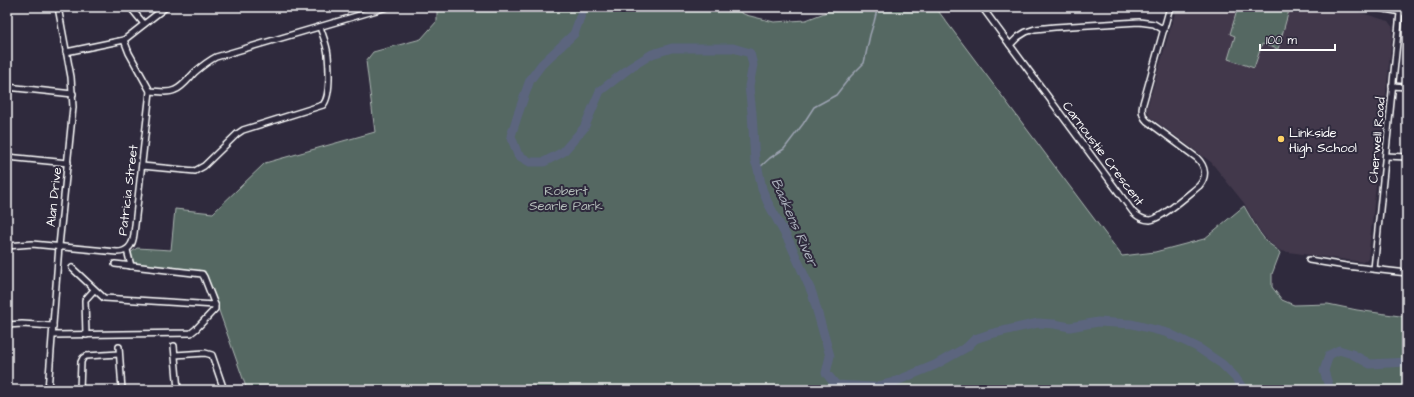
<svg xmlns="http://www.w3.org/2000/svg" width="1414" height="397" viewBox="0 0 1414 397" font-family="'Architects Daughter',sans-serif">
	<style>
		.built { fill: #43394c }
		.green { fill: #546862; stroke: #aab4b0 }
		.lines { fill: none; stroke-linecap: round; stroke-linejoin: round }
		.stream { stroke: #9da3b2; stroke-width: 1.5 }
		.river { stroke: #5b657e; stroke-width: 9 }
		.minor-casing { stroke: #fff; stroke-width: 8 }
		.minor { stroke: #2f2a3d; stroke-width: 5 }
		.poi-dot { fill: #ffd166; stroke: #2f2a3d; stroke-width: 1.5 }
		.labels { text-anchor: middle; stroke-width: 4; stroke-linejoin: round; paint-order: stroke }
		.poi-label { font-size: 13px; fill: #fff; stroke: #2f2a3d; text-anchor: start }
		.street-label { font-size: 13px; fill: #fff; stroke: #2f2a3d }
		.park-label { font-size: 13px; fill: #b2bbb8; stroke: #2f2a3d }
		.water-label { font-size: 14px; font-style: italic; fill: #adb2be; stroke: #2f2a3d }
	</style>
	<rect width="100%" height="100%" fill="#2f2a3d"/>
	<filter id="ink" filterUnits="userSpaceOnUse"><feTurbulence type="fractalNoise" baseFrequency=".025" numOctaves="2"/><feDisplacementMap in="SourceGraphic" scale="8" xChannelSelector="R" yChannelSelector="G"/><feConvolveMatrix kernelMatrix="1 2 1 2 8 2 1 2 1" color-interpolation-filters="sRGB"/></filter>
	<g filter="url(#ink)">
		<!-- built -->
		<path class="built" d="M1177 7H1342L1388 21 1393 28 1368 258 1363 262 1281 251 1269 242 1260 231 1244 203 1211 162 1150 117 1147 108Z"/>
		<!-- green -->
		<g class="green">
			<path d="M437 7H729L746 15 774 22 806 20 827 12 831 7H937L936 8 1122 256 1155 252 1204 239 1244 206C1251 218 1257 230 1266 241 1271 246 1277 248 1280 253L1272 274V287L1282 300 1294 305 1328 304 1357 310 1407 317V390H247L205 271 134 264 129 254 137 248 171 250 175 209 213 213 265 163 375 132 366 61 373 52 421 39 437 21Z"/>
			<path d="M1238 7H1290L1278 49 1262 44 1254 68 1228 59 1235 36 1230 34Z"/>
		</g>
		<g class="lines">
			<!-- stream -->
			<path class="stream" d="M758 169 770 158 784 149 803 124 814 107 836 95 851 76 864 63 870 35 874 22 877 10 876 7"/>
			<!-- river -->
			<g class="river">
				<path d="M584 7 574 34 542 64 530 80 518 114 511 136 518 155 530 162H544L563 152 584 128 600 91 631 67 652 54 672 48H733L750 53 753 65 749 86 752 113 755 161 758 169 762 189 768 203 790 243 812 293 830 356 826 373 836 385 874 387 894 382 935 365 967 347 975 339 990 334 1038 323 1054 324 1070 327 1098 322 1132 324 1168 333 1197 347 1222 364 1235 377 1244 390"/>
				<path d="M1330 390 1324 371 1329 355 1339 350 1352 354 1370 364 1407 362"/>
			</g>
			<defs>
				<g id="minor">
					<path d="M130 7 144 24"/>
					<path d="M982 7 1133 212C1138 217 1143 220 1150 220 1161 219 1189 194 1199 186 1207 177 1206 167 1197 158L1147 121C1141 115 1141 108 1144 100L1170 7"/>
					<path d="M1374 7 1407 13"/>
					<path d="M1010 45 1018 37 1026 32 1035 29 1055 27 1139 22 1154 24 1164 30"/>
					<path d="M66 52 124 40 166 7"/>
					<path d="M1392 86 1407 87"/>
					<path d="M7 87 73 94"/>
					<path d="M150 91C158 91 167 94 175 90 183 87 189 78 195 72 202 66 208 61 216 57L387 7"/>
					<path d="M1386 156 1407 157"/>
					<path d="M7 157 68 163"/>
					<path d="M142 166 195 171 204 166 237 134 243 130 323 105C331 96 329 66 328 55 327 45 323 36 320 27"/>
					<path d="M7 246 32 244 117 252C128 252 133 245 134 234L150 91 129 53 124 40"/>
					<path d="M127 250 131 266"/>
					<path d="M1309 260 1346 266 1407 273"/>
					<path d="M72 268 104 298 215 305"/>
					<path d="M1374 269 1400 13"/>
					<path d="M7 325 22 324 53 326"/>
					<path d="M53 335 191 333 196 329 215 309V305L204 277 202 274 115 264"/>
					<path d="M86 335 85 300 94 290"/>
					<path d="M174 346 178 390"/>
					<path d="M119 347 122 390"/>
					<path d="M175 355 205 353 212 355 224 390"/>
					<path d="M48 390 59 246 73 107 71 77 58 7"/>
					<path d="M80 390 81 362 83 358 86 356 119 354"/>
				</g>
			</defs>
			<!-- minor casing -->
			<use href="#minor" class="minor-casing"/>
			<!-- minor -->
			<use href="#minor" class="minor"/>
		</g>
	</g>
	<!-- markers -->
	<circle class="poi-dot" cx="1281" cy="139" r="4"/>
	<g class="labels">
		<!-- poi labels -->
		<g class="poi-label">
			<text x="1289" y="137">Linkside<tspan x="1289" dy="15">High School</tspan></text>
		</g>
		<!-- street labels -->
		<g class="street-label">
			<text transform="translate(1376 140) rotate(-85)" y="5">Cherwell Road</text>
			<text transform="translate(1104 153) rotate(53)" y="5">Carnoustie Crescent</text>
			<text transform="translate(127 190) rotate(-83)" y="5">Patricia Street</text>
			<text transform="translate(53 197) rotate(-84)" y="5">Alan Drive</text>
		</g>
		<!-- park labels -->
		<g class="park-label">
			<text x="566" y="195">Robert<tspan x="566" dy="15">Searle Park</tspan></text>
		</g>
		<!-- water labels -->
		<g class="water-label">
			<text transform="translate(795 222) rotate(66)" y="5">Baakens River</text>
		</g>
	</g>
	<!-- margin -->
	<rect width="1414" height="397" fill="none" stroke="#2f2a3d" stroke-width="24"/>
	<rect x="12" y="12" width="1390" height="373" fill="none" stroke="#fff" stroke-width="1.5" filter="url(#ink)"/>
	<!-- scale -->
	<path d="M1260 44v6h75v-6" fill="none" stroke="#ffffff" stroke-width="2"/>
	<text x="1266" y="44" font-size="12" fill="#ffffff" stroke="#2f2a3d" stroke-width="3" paint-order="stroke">100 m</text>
</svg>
